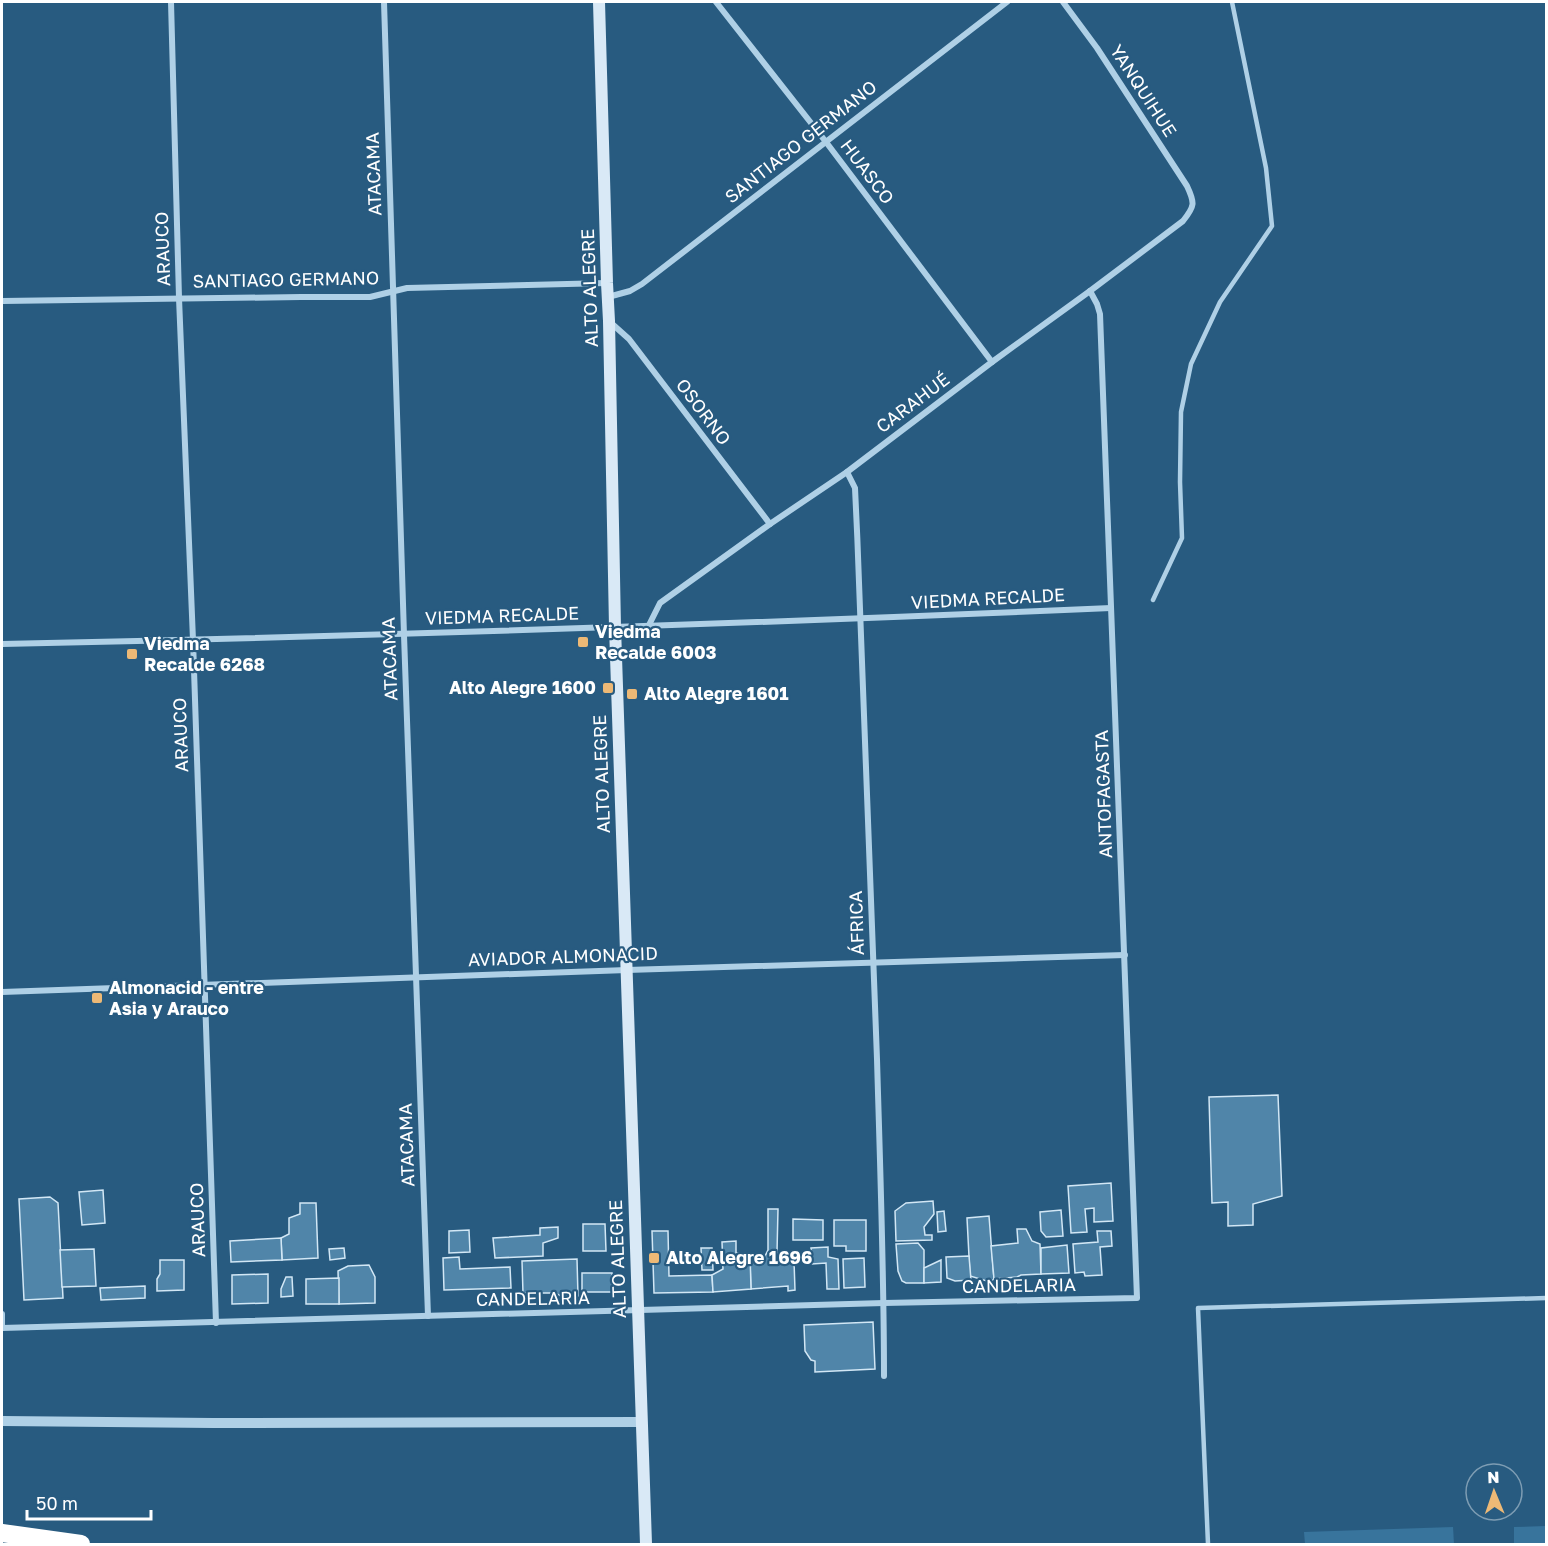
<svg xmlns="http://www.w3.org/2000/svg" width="1548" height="1546" viewBox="0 0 1548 1546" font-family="'Golos Text',sans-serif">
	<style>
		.pitch { fill: #38749c }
		.building { fill: #5085a9; stroke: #d2e7f5; stroke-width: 1.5 }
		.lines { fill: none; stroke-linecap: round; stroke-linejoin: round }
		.service { stroke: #afd0e6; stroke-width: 4.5 }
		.minor { stroke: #afd0e6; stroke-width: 6 }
		.tertiary { stroke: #afd0e6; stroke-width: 10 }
		.secondary { stroke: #d9e9f6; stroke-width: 12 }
		.motorway { stroke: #fff; stroke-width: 18 }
		.poi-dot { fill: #edb976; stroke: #285b80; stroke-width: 2 }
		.labels { text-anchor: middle; stroke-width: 4.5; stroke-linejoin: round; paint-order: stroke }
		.street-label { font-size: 18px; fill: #fff; stroke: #285b80 }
		.poi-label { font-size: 18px; font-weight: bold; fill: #fff; stroke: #285b80; text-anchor: start }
	</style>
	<rect width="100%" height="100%" fill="#285b80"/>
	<!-- pitch -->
	<g class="pitch">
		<path d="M1546 1526V1544H1514V1527Z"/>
		<path d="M1453 1527 1454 1544H1305L1304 1532Z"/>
	</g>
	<!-- building -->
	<g class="building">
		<path d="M1278 1095 1282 1196 1253 1204V1225L1228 1226V1202L1212 1203 1209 1097Z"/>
		<path d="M1111 1183 1113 1221 1094 1222V1208L1085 1209 1087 1232 1071 1233 1068 1186Z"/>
		<path d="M103 1190 105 1223 82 1225 79 1192Z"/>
		<path d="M50 1197 58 1203 63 1298 24 1300 19 1199Z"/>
		<path d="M933 1201 934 1214 924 1227 925 1235H932V1240L896 1241 895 1211 906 1203Z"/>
		<path d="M300 1203H316L318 1258 282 1260 281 1238 289 1234V1218L300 1214Z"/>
		<path d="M768 1209H778L777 1253H789L794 1261 795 1290 788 1291V1286L751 1289 750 1263 764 1258 768 1250Z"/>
		<path d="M1061 1210 1063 1236 1046 1237 1041 1231 1040 1212Z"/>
		<path d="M944 1211 946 1231 938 1232 937 1212Z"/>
		<path d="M989 1216 994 1279 990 1282 970 1276 967 1218Z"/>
		<path d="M793 1219 823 1220V1240H793Z"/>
		<path d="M834 1220H866V1251H846V1246H834Z"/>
		<path d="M583 1224H605L606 1251H583Z"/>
		<path d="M558 1227V1238L543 1243V1256L495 1258 493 1238 540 1235V1228Z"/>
		<path d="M1017 1229H1026L1032 1241 1040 1244 1041 1274 1021 1275 1017 1277 994 1279 991 1246 1018 1243Z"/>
		<path d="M469 1230 470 1252 449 1253V1231Z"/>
		<path d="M652 1231H668L669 1276 712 1275 713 1292 654 1293Z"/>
		<path d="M1097 1231H1111L1112 1246 1100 1247 1102 1275 1085 1276 1084 1272 1075 1273 1073 1244 1098 1242Z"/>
		<path d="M281 1238 282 1260 231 1262 230 1241Z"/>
		<path d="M736 1241V1253H750L751 1289 713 1292 712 1275 723 1269 722 1242Z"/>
		<path d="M918 1243 924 1250V1283H906L902 1281 898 1271 896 1244Z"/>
		<path d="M1067 1245 1069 1273 1041 1274V1248Z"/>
		<path d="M828 1247V1257L838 1259 839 1289H827L826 1263 812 1264 811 1248Z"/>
		<path d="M344 1248 345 1258 330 1260 329 1249Z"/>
		<path d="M701 1248H712L713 1270H702Z"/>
		<path d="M94 1249 96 1286 62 1287 60 1250Z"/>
		<path d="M969 1256 971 1280 955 1281 947 1278 946 1257Z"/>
		<path d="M459 1257 460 1269 510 1267 511 1288 444 1290 443 1258Z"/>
		<path d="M864 1258 865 1287 844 1288 843 1259Z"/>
		<path d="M577 1259 578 1296H561L555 1293H523L522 1261Z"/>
		<path d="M160 1260H184V1290L157 1291V1279L160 1274Z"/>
		<path d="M941 1260V1282L924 1283V1268Z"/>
		<path d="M369 1265 375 1277V1303L339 1304 338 1271 348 1266Z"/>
		<rect x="582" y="1273" width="30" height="19"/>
		<path d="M268 1274V1303L232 1304V1275Z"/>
		<path d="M286 1277H292L293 1296 281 1297V1289Z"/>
		<path d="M339 1278V1304H306V1279Z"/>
		<path d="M145 1286V1298L101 1300 100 1288Z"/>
		<path d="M873 1322 875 1369 815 1372V1361L811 1360 805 1351 804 1325Z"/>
	</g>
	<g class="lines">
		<!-- service -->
		<g class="service">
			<path d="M1153 600 1182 538 1180 482 1181 412 1191 364 1220 302 1272 226 1266 168 1232 2"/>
			<path d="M1208 1544 1198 1308 1546 1298"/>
		</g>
		<!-- minor -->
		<g class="minor">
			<path d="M171 2 179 298 193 640 216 1323"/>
			<path d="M384 2 404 635 428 1316"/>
			<path d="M716 2 826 142 992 362"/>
			<path d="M608 297 630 291 642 284 1007 2"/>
			<path d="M2 301 301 297H370L407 288 607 283"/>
			<path d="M610 322 629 339 770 524"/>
			<path d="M847 472 855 488C864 678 871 868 877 1059 880 1164 884 1270 884 1376"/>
			<path d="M648 627 660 603 770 524 847 472 992 362 1090 291 1183 221C1195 206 1195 203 1187 186L1097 48 1063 2"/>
			<path d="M2 644C372 636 742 624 1111 608"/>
			<path d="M2 992 627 970 1125 955"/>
			<path d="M2 1314V1328"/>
			<path d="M2 1328 884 1303 1137 1298 1100 314 1097 304 1090 291"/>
		</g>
		<!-- tertiary -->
		<path class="tertiary" d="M2 1421 213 1423 642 1422"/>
		<!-- secondary -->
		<path class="secondary" d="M599 2 607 283 609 321 615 627 646 1544"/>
		<!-- motorway -->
		<path class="motorway" d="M2 1533 81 1544"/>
	</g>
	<!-- markers -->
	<g class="poi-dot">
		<rect x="577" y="636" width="12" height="12" rx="3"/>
		<rect x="126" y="648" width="12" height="12" rx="3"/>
		<rect x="602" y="682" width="12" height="12" rx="3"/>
		<rect x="626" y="688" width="12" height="12" rx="3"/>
		<rect x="91" y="992" width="12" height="12" rx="3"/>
		<rect x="648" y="1252" width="12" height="12" rx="3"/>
	</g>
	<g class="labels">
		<!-- street labels -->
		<g class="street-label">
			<text transform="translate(1143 91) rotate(57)" y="6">YANQUIHUE</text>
			<text transform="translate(801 142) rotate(-38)" y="6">SANTIAGO GERMANO</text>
			<text transform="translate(867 172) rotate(53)" y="6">HUASCO</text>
			<text transform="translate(374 174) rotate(-92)" y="6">ATACAMA</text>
			<text transform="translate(163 249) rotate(-92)" y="6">ARAUCO</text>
			<text transform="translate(286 280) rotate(-1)" y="6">SANTIAGO GERMANO</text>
			<text transform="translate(590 288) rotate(-92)" y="6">ALTO ALEGRE</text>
			<text transform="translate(913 403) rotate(-37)" y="6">CARAHUÉ</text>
			<text transform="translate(703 412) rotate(53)" y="6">OSORNO</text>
			<text transform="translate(988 599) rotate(-3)" y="6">VIEDMA RECALDE</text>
			<text transform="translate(502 616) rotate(-2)" y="6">VIEDMA RECALDE</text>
			<text transform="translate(390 659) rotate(-92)" y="6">ATACAMA</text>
			<text transform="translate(181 735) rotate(-92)" y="6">ARAUCO</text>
			<text transform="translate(602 774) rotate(-92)" y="6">ALTO ALEGRE</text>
			<text transform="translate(1104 794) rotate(-92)" y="6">ANTOFAGASTA</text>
			<text transform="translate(857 923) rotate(-92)" y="6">ÁFRICA</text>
			<text transform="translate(563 957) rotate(-2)" y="6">AVIADOR ALMONACID</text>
			<text transform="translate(407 1145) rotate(-92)" y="6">ATACAMA</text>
			<text transform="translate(198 1220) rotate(-92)" y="6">ARAUCO</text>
			<text transform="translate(618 1259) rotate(-92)" y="6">ALTO ALEGRE</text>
			<text transform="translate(1019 1286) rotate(-1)" y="6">CANDELARIA</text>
			<text transform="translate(533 1299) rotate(-1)" y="6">CANDELARIA</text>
		</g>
		<!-- poi labels -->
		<g class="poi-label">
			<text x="595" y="638">Viedma<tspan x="595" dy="21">Recalde 6003</tspan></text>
			<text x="144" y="650">Viedma<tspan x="144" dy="21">Recalde 6268</tspan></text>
			<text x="596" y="694" text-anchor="end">Alto Alegre 1600</text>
			<text x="644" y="700">Alto Alegre 1601</text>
			<text x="109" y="994">Almonacid - entre<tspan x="109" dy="21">Asia y Arauco</tspan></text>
			<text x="666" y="1264">Alto Alegre 1696</text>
		</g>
	</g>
	<!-- border -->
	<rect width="1548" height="1546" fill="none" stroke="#ffffff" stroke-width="6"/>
	<!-- north arrow -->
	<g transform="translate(1494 1492) rotate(358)"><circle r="28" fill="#285b80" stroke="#7e9db3" stroke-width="1.5"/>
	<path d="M0-4.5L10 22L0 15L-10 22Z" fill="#edb976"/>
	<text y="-9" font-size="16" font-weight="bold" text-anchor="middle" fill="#ffffff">N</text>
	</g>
	<!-- scale -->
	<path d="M27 1510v9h124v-9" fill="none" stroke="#ffffff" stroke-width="3"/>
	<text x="36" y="1510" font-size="18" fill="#ffffff" stroke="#285b80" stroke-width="4.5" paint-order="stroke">50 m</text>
</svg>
